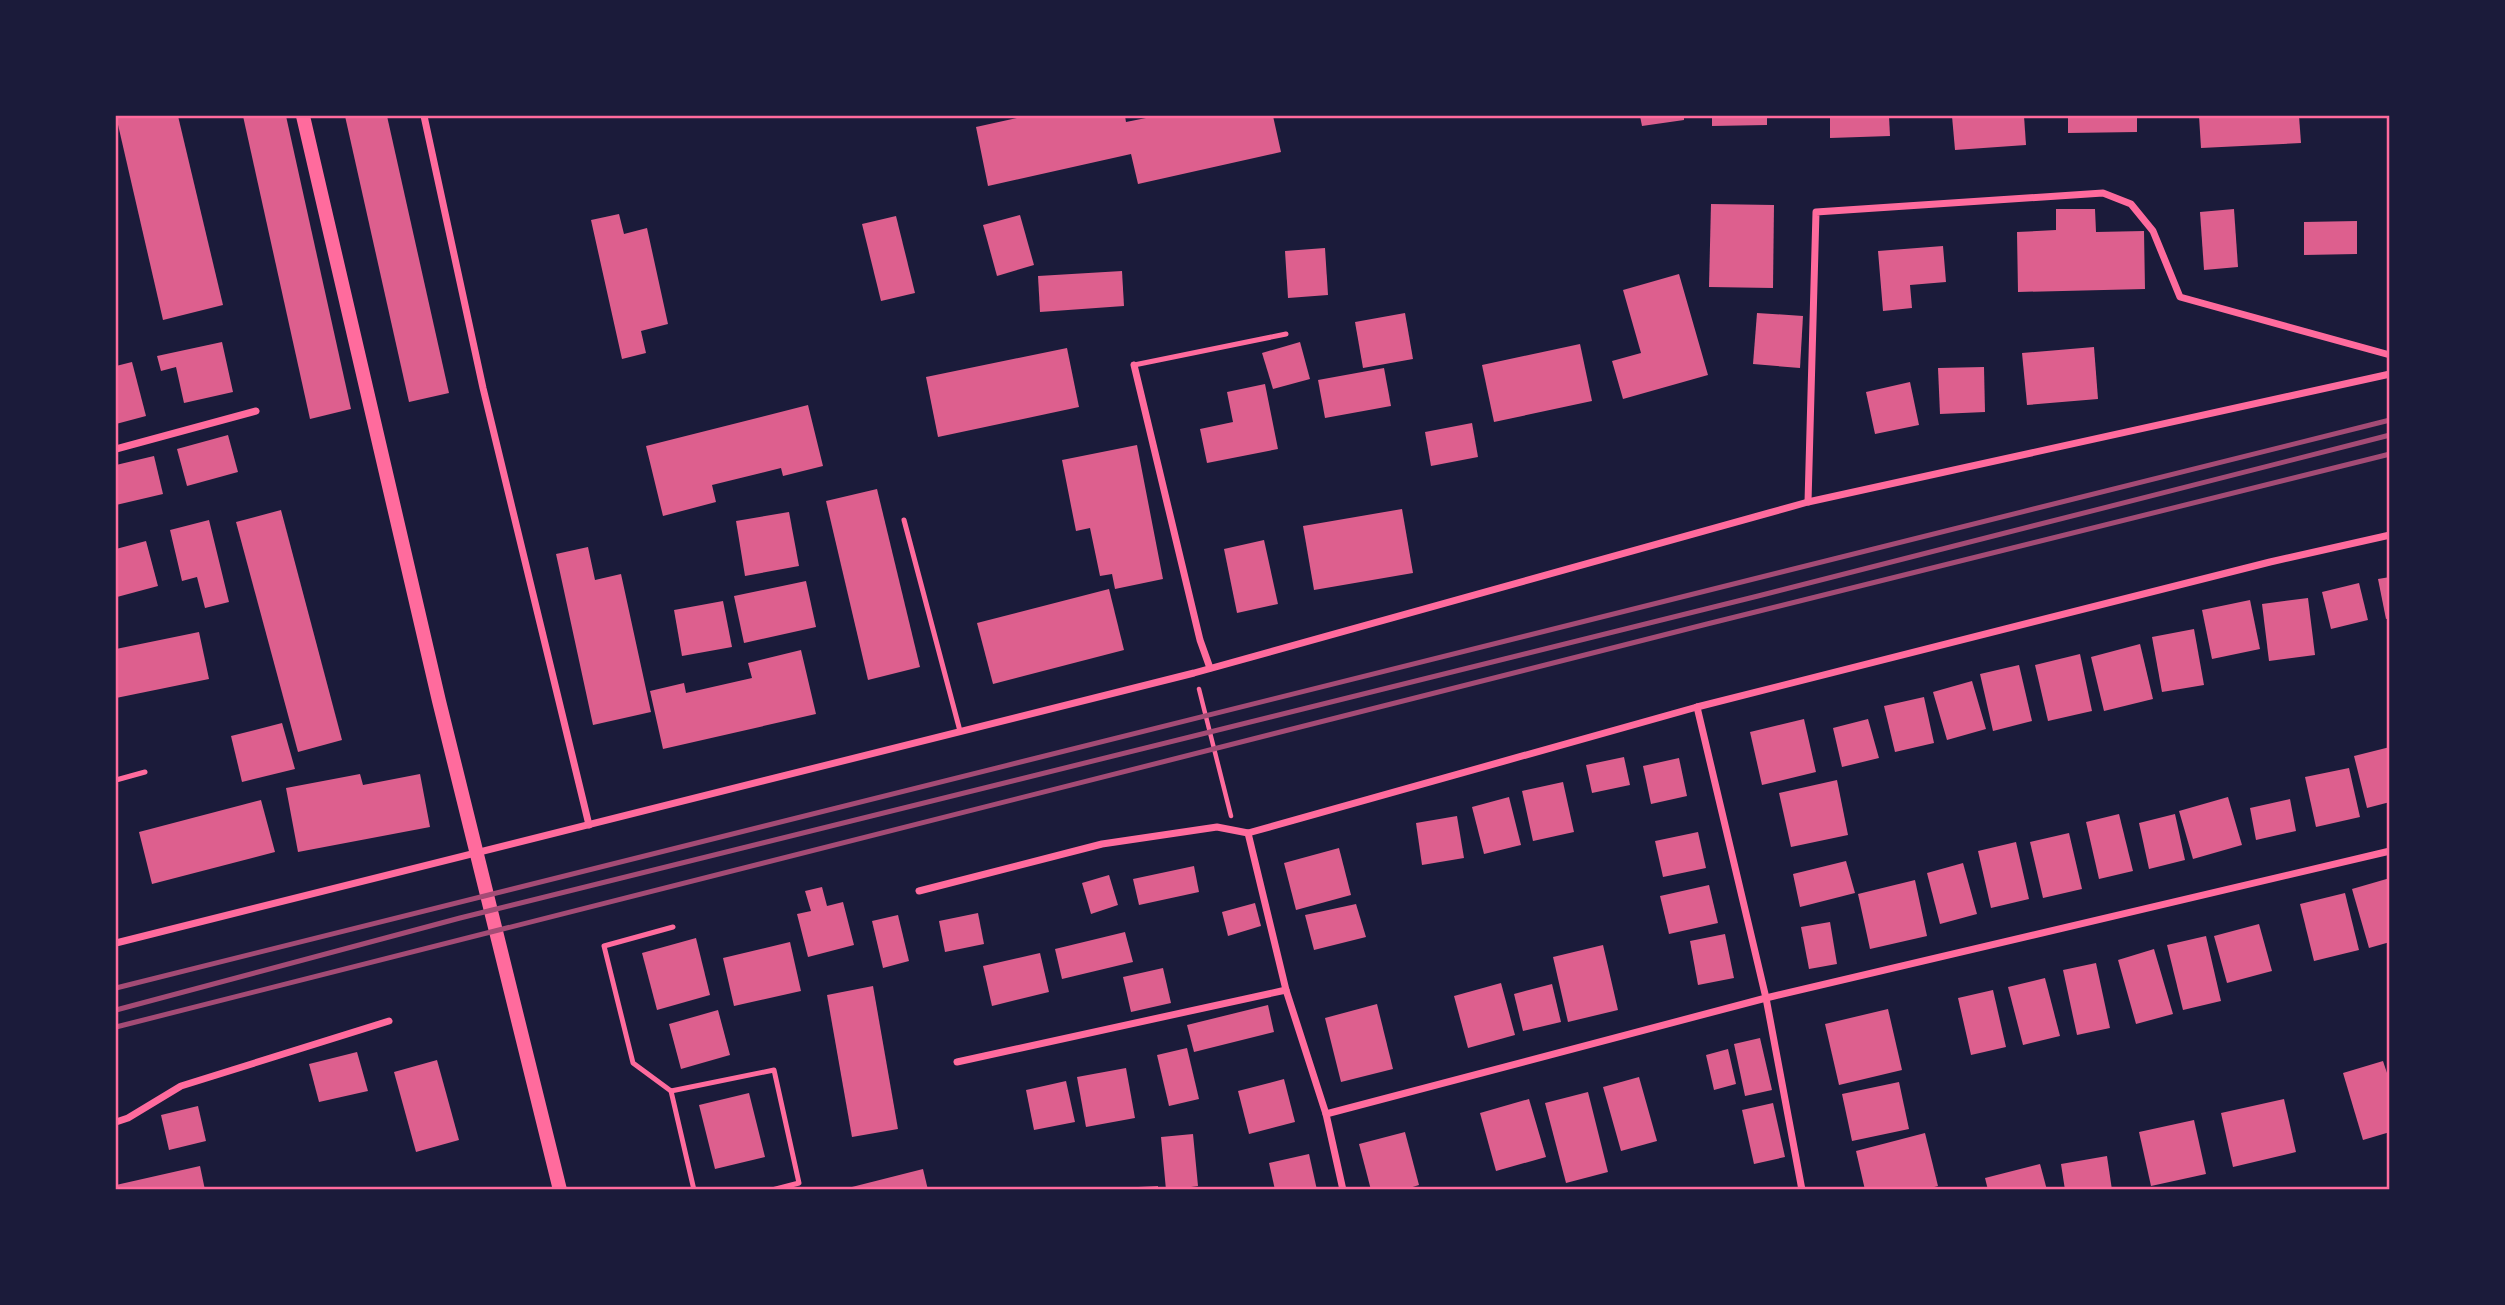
<svg xmlns="http://www.w3.org/2000/svg" width="2505" height="1305" viewBox="0 0 2505 1305" font-family="'DejaVu Sans',sans-serif">
	<style>
		.building { fill: #dd5f8e }
		.lines { fill: none; stroke-linecap: round; stroke-linejoin: round }
		.path { stroke: #ff6b9d; stroke-width: 4.5 }
		.service { stroke: #ff6b9d; stroke-width: 5 }
		.minor { stroke: #ff6b9d; stroke-width: 7 }
		.secondary { stroke: #ff6b9d; stroke-width: 14 }
		.rail { stroke: #a44b75; stroke-width: 5 }
		.neatline { fill: none; stroke: #ff6b9d; stroke-width: 2.5 }
	</style>
	<rect width="100%" height="100%" fill="#1b1b3a"/>
	<!-- building -->
	<g class="building">
		<path d="M116 116H178L223 305 163 320Z"/>
		<path d="M243 116H286L351 409 310 419Z"/>
		<path d="M345 116H387L449 393 409 402Z"/>
		<path d="M1026 116H1125L1126 122 1156 116H1273L1281 152 1138 184 1131 154 988 186 976 127Z"/>
		<path d="M1640 116H1684V120L1642 126Z"/>
		<path d="M1712 116H1767V125L1712 126Z"/>
		<path d="M1830 116H1889L1890 136 1830 138Z"/>
		<path d="M1952 116H2024L2026 145 1955 150Z"/>
		<path d="M2068 116H2137V132L2068 133Z"/>
		<path d="M2199 116H2299L2301 143 2201 148Z"/>
		<path d="M1711 204 1774 205 1773 288 1709 287Z"/>
		<path d="M2056 209H2095L2096 232 2144 231 2145 289 2018 292 2017 232 2056 230Z"/>
		<path d="M2234 209 2238 267 2204 270 2200 212Z"/>
		<path d="M619 214 624 234 647 228 668 324 641 331 646 353 622 359 591 220Z"/>
		<path d="M1020 215 1034 265 997 276 983 225Z"/>
		<path d="M896 216 915 293 881 301 862 224Z"/>
		<path d="M2357 221V254L2304 255V222Z"/>
		<path d="M1943 246 1946 282 1910 285 1912 308 1883 311 1878 251Z"/>
		<path d="M1325 248 1328 295 1288 298 1285 251Z"/>
		<path d="M1122 271 1124 306 1040 312 1038 276Z"/>
		<path d="M1679 274 1708 375 1623 399 1612 361 1641 353 1623 290Z"/>
		<path d="M1405 313 1413 359 1363 368 1355 322Z"/>
		<path d="M1757 313 1803 316 1800 368 1753 364Z"/>
		<path d="M222 342 233 392 184 403 176 367 161 371 157 356Z"/>
		<path d="M1300 342 1310 379 1273 389 1262 353Z"/>
		<path d="M1580 344 1592 401 1494 422 1482 365Z"/>
		<path d="M2094 347 2098 399 2027 405 2022 353Z"/>
		<path d="M1067 348 1079 407 938 437 926 377Z"/>
		<path d="M132 362 146 416 116 424V366Z"/>
		<path d="M1984 367 1985 412 1940 414 1938 368Z"/>
		<path d="M1384 368 1391 406 1325 418 1318 380Z"/>
		<path d="M1910 382 1919 425 1875 434 1866 392Z"/>
		<path d="M1265 384 1278 449 1207 463 1200 429 1233 422 1227 392Z"/>
		<path d="M808 405 823 466 783 476 781 468 712 485 716 502 663 516 646 446Z"/>
		<path d="M1472 423 1478 457 1431 466 1425 432Z"/>
		<path d="M228 435 238 472 187 486 177 449Z"/>
		<path d="M1137 445 1163 579 1115 589 1112 574 1100 576 1090 528 1076 531 1062 460Z"/>
		<path d="M154 456 163 494 116 505V465Z"/>
		<path d="M877 489 920 667 868 680 826 501Z"/>
		<path d="M1402 509 1413 573 1314 590 1303 526Z"/>
		<path d="M281 510 342 740 298 752 236 522Z"/>
		<path d="M789 512 799 566 745 576 736 521Z"/>
		<path d="M209 520 229 602 205 608 197 577 182 581 170 530Z"/>
		<path d="M1264 540 1278 604 1237 613 1224 549Z"/>
		<path d="M146 541 158 586 117 597 116 549Z"/>
		<path d="M588 547 595 580 621 574 651 712 593 725 556 554Z"/>
		<path d="M2390 577V618L2386 619 2378 579Z"/>
		<path d="M806 581 816 627 744 643 734 596Z"/>
		<path d="M2359 583 2368 620 2331 629 2322 592Z"/>
		<path d="M1109 589 1124 650 993 684 977 623Z"/>
		<path d="M2308 598 2315 655 2269 661 2262 604Z"/>
		<path d="M2250 600 2260 649 2212 659 2202 610Z"/>
		<path d="M723 601 732 647 682 656 674 610Z"/>
		<path d="M2194 629 2204 685 2162 692 2152 637Z"/>
		<path d="M199 632 209 679 116 698V649Z"/>
		<path d="M2140 644 2153 699 2104 711 2091 657Z"/>
		<path d="M801 650 816 714 663 749 650 691 684 683 686 693 752 678 748 663Z"/>
		<path d="M2080 654 2092 711 2048 721 2035 665Z"/>
		<path d="M2019 665 2032 721 1993 731 1980 674Z"/>
		<path d="M1972 681 1986 729 1947 740 1933 692Z"/>
		<path d="M1924 697 1934 743 1895 752 1884 706Z"/>
		<path d="M1804 719 1816 772 1762 785 1750 732Z"/>
		<path d="M1868 719 1879 758 1842 767 1833 728Z"/>
		<path d="M282 723 295 769 242 782 231 736Z"/>
		<path d="M2390 747V802L2367 808 2354 756Z"/>
		<path d="M1624 757 1630 785 1592 793 1586 765Z"/>
		<path d="M1679 758 1687 796 1651 804 1643 766Z"/>
		<path d="M2349 768 2360 817 2316 827 2305 777Z"/>
		<path d="M360 774 363 785 420 774 430 827 298 852 286 788Z"/>
		<path d="M1837 780 1848 835 1791 847 1779 793Z"/>
		<path d="M1563 782 1574 832 1533 841 1522 791Z"/>
		<path d="M1509 797 1521 845 1484 854 1472 807Z"/>
		<path d="M2228 797 2242 845 2193 859 2179 811Z"/>
		<path d="M2290 799 2296 831 2256 840 2250 808Z"/>
		<path d="M261 800 275 852 152 884 139 832Z"/>
		<path d="M2119 814 2133 871 2099 879 2086 822Z"/>
		<path d="M2175 814 2185 860 2149 869 2139 823Z"/>
		<path d="M1457 816 1464 858 1422 865 1416 823Z"/>
		<path d="M1698 832 1706 868 1663 877 1655 841Z"/>
		<path d="M2069 833 2082 889 2043 898 2030 842Z"/>
		<path d="M2016 842 2029 899 1991 908 1978 851Z"/>
		<path d="M1339 848 1351 895 1296 910 1284 863Z"/>
		<path d="M1846 861 1855 893 1800 907 1793 874Z"/>
		<path d="M1963 863 1977 914 1940 924 1927 873Z"/>
		<path d="M1194 866 1199 892 1139 905 1133 879Z"/>
		<path d="M1109 875 1118 905 1091 914 1082 883Z"/>
		<path d="M2390 878V942L2369 948 2352 889Z"/>
		<path d="M1915 880 1927 936 1870 949 1858 894Z"/>
		<path d="M1709 885 1718 923 1669 934 1660 896Z"/>
		<path d="M822 887 827 906 843 902 854 945 808 957 797 914 811 911 805 891Z"/>
		<path d="M2345 893 2359 950 2314 961 2300 904Z"/>
		<path d="M1255 903 1261 926 1228 936 1222 912Z"/>
		<path d="M1356 904 1366 937 1314 950 1305 915Z"/>
		<path d="M978 913 984 944 945 952 939 921Z"/>
		<path d="M898 915 909 961 883 968 872 921Z"/>
		<path d="M1830 922 1837 964 1809 969 1801 927Z"/>
		<path d="M2259 924 2272 971 2227 983 2214 936Z"/>
		<path d="M1125 932 1133 962 1062 979 1055 949Z"/>
		<path d="M1725 934 1734 978 1698 985 1690 941Z"/>
		<path d="M2206 936 2221 1001 2183 1010 2167 945Z"/>
		<path d="M696 938 710 995 657 1010 642 953Z"/>
		<path d="M790 942 801 991 734 1006 723 958Z"/>
		<path d="M1603 945 1618 1010 1568 1022 1553 957Z"/>
		<path d="M2154 949 2173 1014 2136 1024 2118 960Z"/>
		<path d="M1040 953 1049 992 992 1006 983 966Z"/>
		<path d="M2096 963 2110 1028 2077 1035 2063 970Z"/>
		<path d="M1163 968 1171 1003 1131 1012 1123 977Z"/>
		<path d="M2045 978 2060 1036 2023 1045 2008 987Z"/>
		<path d="M1501 983 1515 1035 1468 1048 1454 996Z"/>
		<path d="M1552 984 1561 1022 1523 1031 1514 994Z"/>
		<path d="M873 986 898 1129 852 1137 827 995Z"/>
		<path d="M1993 990 2006 1047 1971 1055 1958 998Z"/>
		<path d="M1377 1004 1393 1069 1341 1082 1325 1018Z"/>
		<path d="M1268 1005 1274 1032 1194 1052 1187 1025Z"/>
		<path d="M1888 1009 1902 1070 1839 1085 1825 1024Z"/>
		<path d="M718 1010 730 1055 681 1069 669 1024Z"/>
		<path d="M1760 1038 1772 1090 1745 1096 1734 1044Z"/>
		<path d="M1187 1048 1199 1099 1169 1106 1157 1055Z"/>
		<path d="M1728 1049 1736 1084 1714 1090 1706 1055Z"/>
		<path d="M357 1052 368 1091 319 1102 309 1064Z"/>
		<path d="M437 1060 459 1140 416 1152 394 1072Z"/>
		<path d="M2383 1061 2390 1082V1132L2363 1140 2343 1073Z"/>
		<path d="M1126 1068 1135 1118 1086 1127 1077 1077Z"/>
		<path d="M1639 1077 1657 1141 1621 1151 1603 1087Z"/>
		<path d="M1284 1079 1295 1122 1249 1134 1238 1091Z"/>
		<path d="M1066 1081 1075 1122 1034 1130 1026 1090Z"/>
		<path d="M1899 1082 1909 1129 1852 1141 1842 1094Z"/>
		<path d="M1588 1092 1608 1172 1566 1183 1545 1103Z"/>
		<path d="M749 1093 765 1157 715 1169 699 1105Z"/>
		<path d="M1529 1099 1546 1157 1496 1171 1480 1113Z"/>
		<path d="M2284 1099 2296 1152 2233 1167 2221 1113Z"/>
		<path d="M1773 1103 1785 1157 1754 1164 1742 1110Z"/>
		<path d="M198 1106 206 1141 169 1150 161 1115Z"/>
		<path d="M2194 1120 2206 1174 2151 1186 2139 1132Z"/>
		<path d="M1405 1132 1419 1185 1403 1190H1371L1359 1144Z"/>
		<path d="M1925 1133 1938 1186 1923 1190H1865L1856 1151Z"/>
		<path d="M1193 1134 1198 1186 1184 1188V1190H1166L1161 1137Z"/>
		<path d="M1309 1154 1317 1190H1275L1269 1163Z"/>
		<path d="M2107 1156 2112 1190H2065L2061 1164Z"/>
		<path d="M2040 1164 2047 1190H1988L1985 1178Z"/>
		<path d="M200 1166 205 1190H116V1185Z"/>
		<path d="M923 1169 928 1190H844V1189Z"/>
		<path d="M1158 1186V1190H1138V1187Z"/>
	</g>
	<g class="lines">
		<!-- path -->
		<path class="path" d="M1199 689 1231 816"/>
		<!-- service -->
		<g class="service">
			<path d="M1134 365 1286 334"/>
			<path d="M904 520 960 731"/>
			<path d="M116 780 145 772"/>
			<path d="M673 927 604 946 633 1063 671 1091 774 1070 799 1183 772 1190"/>
			<path d="M671 1091 694 1190"/>
		</g>
		<!-- minor -->
		<g class="minor">
			<path d="M424 116 483 388 589 825"/>
			<path d="M1134 365 1200 640 1210 668"/>
			<path d="M116 449 256 411"/>
			<path d="M1808 502 1816 212 2103 193 2131 204 2153 231 2180 297 2390 355"/>
			<path d="M1697 707 1766 998 1802 1190"/>
			<path d="M1248 833 1286 990 1326 1114 1343 1190"/>
			<path d="M919 891 1102 844 1217 827 1248 833 1697 707 2270 562 2390 535"/>
			<path d="M116 943 1194 673 1808 502 2390 374"/>
			<path d="M957 1062 1286 990"/>
			<path d="M1326 1114 1766 998 2390 851"/>
			<path d="M116 1122 128 1118 181 1086 389 1021"/>
		</g>
		<!-- secondary -->
		<path class="secondary" d="M303 116 439 701 560 1190"/>
		<!-- rail -->
		<g class="rail">
			<path d="M116 988 2390 420"/>
			<path d="M116 1010 460 918 1758 596 2390 435"/>
			<path d="M116 1027 1707 624 2390 454"/>
		</g>
	</g>
	<!-- border -->
	<rect width="2505" height="1305" fill="none" stroke="#1b1b3a" stroke-width="234"/>
	<rect x="117" y="117" width="2271" height="1071" class="neatline"/>
</svg>
